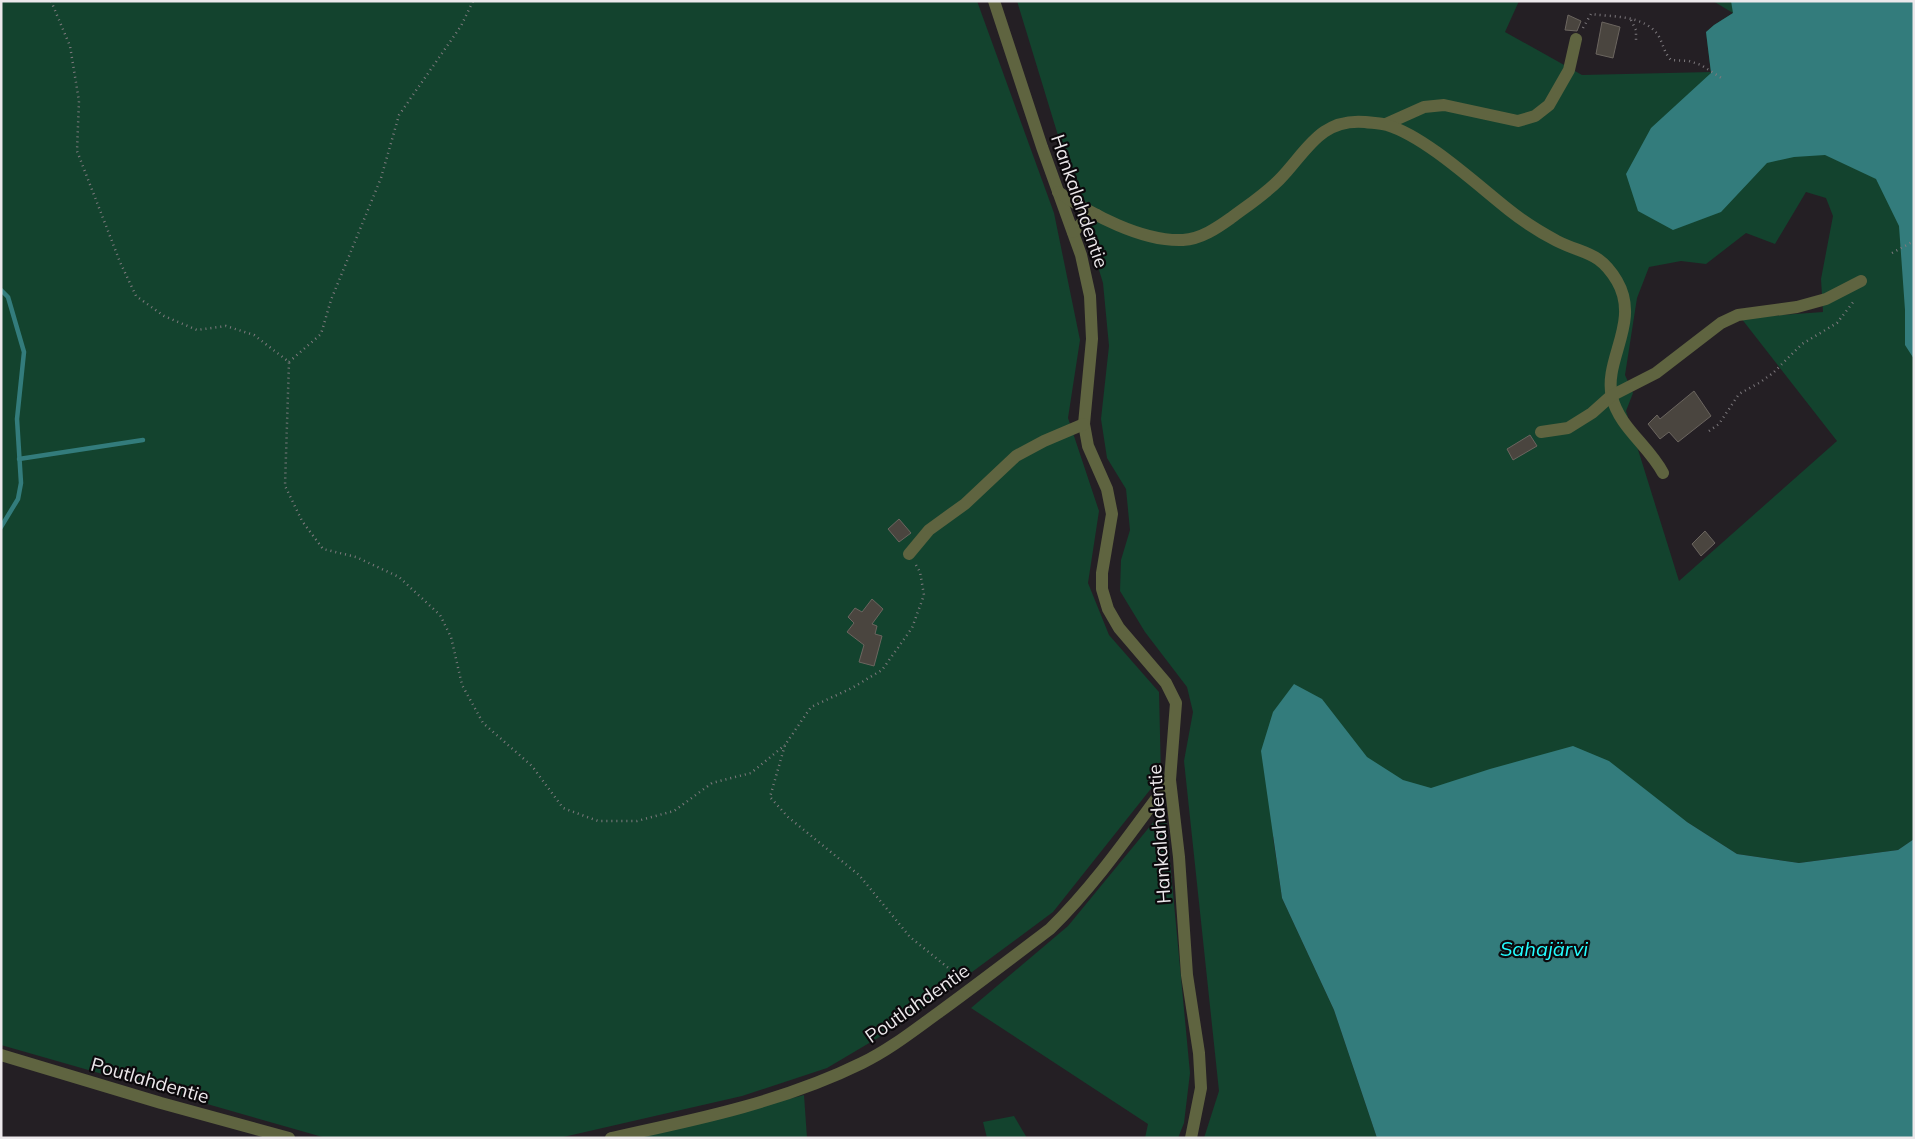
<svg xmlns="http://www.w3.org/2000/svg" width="1915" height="1139" viewBox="0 0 1915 1139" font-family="Mulish,sans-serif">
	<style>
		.green { fill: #13432e; fill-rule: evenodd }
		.water { fill: #337c7c }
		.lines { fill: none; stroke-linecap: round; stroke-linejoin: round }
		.stream { stroke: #337c7c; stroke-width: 4.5 }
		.building { fill: #4a453f; stroke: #6b655f }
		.path { stroke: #7e7a7e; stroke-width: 2.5; stroke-dasharray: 1 4; stroke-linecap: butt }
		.minor { stroke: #5f6440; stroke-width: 12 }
		.labels { text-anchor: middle; stroke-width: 4.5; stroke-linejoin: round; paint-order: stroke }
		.street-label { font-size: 19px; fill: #ece8eb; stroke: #0c090c }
		.water-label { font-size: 20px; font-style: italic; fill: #24fcfe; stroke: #0c090c }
	</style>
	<rect width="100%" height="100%" fill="#241f24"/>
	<!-- green -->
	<g class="green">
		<path d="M1 1H977L1054 213 1080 340 1068 418 1099 511 1088 583 1109 635 1159 692 1161 776 1053 912 903 1023 827 1068 742 1096 559 1138H326L1 1045Z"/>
		<path d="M1017 1H1519L1505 32 1582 75 1711 72 1706 32 1714 25 1733 13 1713 1H1914V839L1898 850 1799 863 1737 854 1687 822 1431 788 1273 837 1282 898 1334 1010 1377 1138H1204L1219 1091 1184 761 1193 712 1187 687 1145 632 1120 591 1121 560 1130 530 1126 489 1107 458 1101 419 1109 346 1103 283ZM1806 192 1826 198 1833 216 1821 279 1823 312 1741 318 1837 441 1679 581 1626 411 1633 393 1625 375 1637 298 1649 267 1681 261 1706 264 1746 233 1775 244Z"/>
		<path d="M1165 808 1190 1073 1184 1123 1178 1138H1145L1148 1124 971 1008 1068 926Z"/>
		<path d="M804 1095 807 1138H639Z"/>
		<path d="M1014 1116 1027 1138H987L983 1122Z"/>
	</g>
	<!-- water -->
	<g class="water">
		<path d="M1731 1H1914V359L1905 345V310L1899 226 1876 179 1825 155 1794 157 1767 163 1721 212 1673 230 1638 211 1626 174 1651 128 1711 73 1706 32 1714 25 1733 13Z"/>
		<path d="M1294 684 1322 699 1367 757 1403 780 1431 788 1490 769 1573 746 1609 761 1687 822 1737 854 1799 863 1898 850 1914 839V1138H1377L1334 1010 1282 898 1261 751 1273 712Z"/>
	</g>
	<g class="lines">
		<!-- stream -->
		<g class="stream">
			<path d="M1 290 8 297 24 352 17 419 21 483 18 499 1 527"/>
			<path d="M19 459 143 440"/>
		</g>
	</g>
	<!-- building -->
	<g class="building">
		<path d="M1568 15 1581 21 1577 31 1565 30Z"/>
		<path d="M1602 22 1620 27 1613 58 1596 54Z"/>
		<path d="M1694 391 1711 416 1678 442 1669 432 1660 439 1648 424 1657 415 1660 419Z"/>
		<path d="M1530 435 1537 446 1513 460 1507 449Z"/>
		<path d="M899 519 911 533 899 542 888 529Z"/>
		<path d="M1705 531 1715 543 1701 556 1692 544Z"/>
		<path d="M872 599 883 609 872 624 877 626 875 634 882 636 874 666 859 662 864 645 847 632 854 623 848 617 855 608 862 612Z"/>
	</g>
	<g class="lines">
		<!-- path -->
		<g class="path">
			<path d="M51 1 70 46 79 101 77 151 120 262 136 296 164 316 197 330 226 326 254 335 289 362 285 486 302 521 323 549 356 557 399 577 440 615 451 637 462 685 483 723 532 766 563 808 598 821H637L674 811 712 783 751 773 785 745"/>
			<path d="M1631 20 1636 30V42"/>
			<path d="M1583 28 1591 14C1613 17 1644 15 1658 35 1663 43 1664 53 1671 60L1689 61 1701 65 1723 79"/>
			<path d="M1892 253 1914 241"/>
			<path d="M289 362 321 334 331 300 381 178 399 115 461 26 473 1"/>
			<path d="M1709 431 1719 424 1739 394 1759 383 1773 373 1802 344 1837 323 1854 301"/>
			<path d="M916 565 920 572 924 595 912 628 882 670 852 688 811 707 785 745 770 797 788 817 859 875 910 937 962 979"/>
		</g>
		<!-- minor -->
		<g class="minor">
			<path d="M994 1 1042 147 1081 255 1090 296 1092 339 1084 424 1088 446 1107 489 1112 514 1102 573V589L1108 609 1119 628 1166 683 1176 703 1170 780 1179 857 1187 975 1199 1053 1201 1088 1191 1138"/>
			<path d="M1386 124 1424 107 1444 105 1518 121 1535 116 1549 105 1569 70 1576 39"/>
			<path d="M1058 192C1091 214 1142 242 1183 240 1201 239 1217 228 1231 218 1247 206 1264 195 1279 180 1306 153 1319 118 1365 122 1372 123 1380 123 1387 125 1426 137 1476 184 1509 210 1524 222 1540 232 1557 241 1585 255 1599 251 1617 281 1641 322 1603 360 1612 397 1619 427 1649 446 1663 473"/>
			<path d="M1073 232 1083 222 1097 215"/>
			<path d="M1541 432 1568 428 1592 413 1611 396 1656 373 1721 323 1738 315 1797 307 1826 299 1861 281"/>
			<path d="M909 554 929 530 965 504 1016 456 1044 441 1084 424"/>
			<path d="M1 1055 161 1103 289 1138"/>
			<path d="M611 1138C695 1120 783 1102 862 1063 889 1050 913 1031 938 1013 975 986 1013 957 1050 929 1096 884 1132 831 1170 780"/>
		</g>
	</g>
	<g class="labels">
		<!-- street labels -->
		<g class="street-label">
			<text transform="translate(1080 201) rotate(71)" y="7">Hankalahdentie</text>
			<text transform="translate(1159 834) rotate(-94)" y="7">Hankalahdentie</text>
			<text transform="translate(917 1003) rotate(-35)" y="7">Poutlahdentie</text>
			<text transform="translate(150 1080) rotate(16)" y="7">Poutlahdentie</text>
		</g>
		<!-- water labels -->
		<g class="water-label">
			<text x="1544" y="956">Sahajärvi</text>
		</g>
	</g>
	<!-- border -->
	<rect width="1915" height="1139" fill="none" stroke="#ece8eb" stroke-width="5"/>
</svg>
